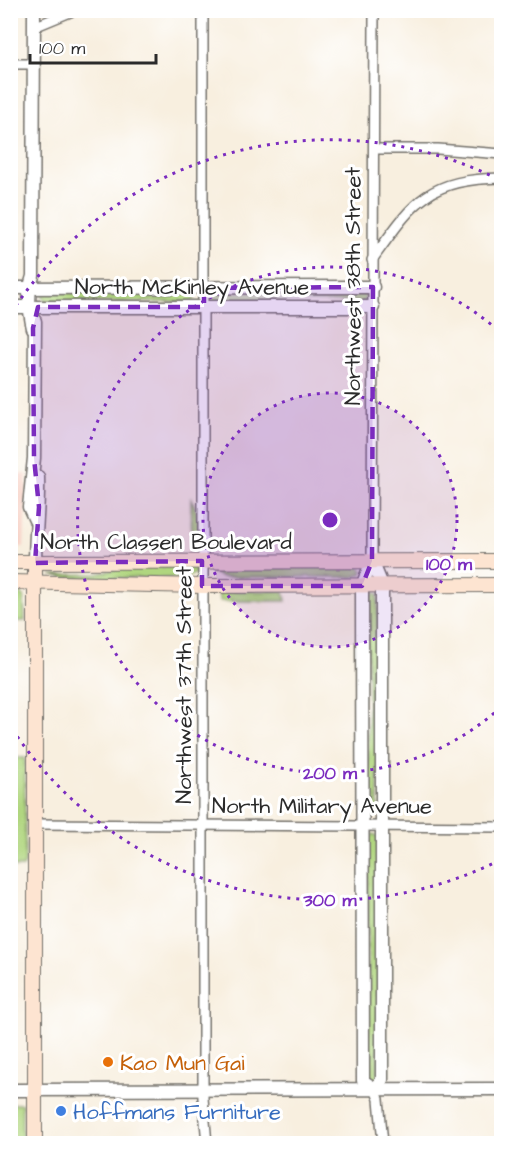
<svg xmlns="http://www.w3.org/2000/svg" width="512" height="1154" viewBox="0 0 512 1154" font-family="'Architects Daughter',sans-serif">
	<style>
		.built { fill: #f7d1c6 }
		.green { fill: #b0d67f; stroke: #6e8055; stroke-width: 1.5 }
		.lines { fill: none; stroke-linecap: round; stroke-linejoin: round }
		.minor-casing { stroke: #73706a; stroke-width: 12 }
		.tertiary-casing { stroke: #73706a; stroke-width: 15 }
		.secondary-casing { stroke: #73706a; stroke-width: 16 }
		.minor { stroke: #fff; stroke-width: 9 }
		.tertiary { stroke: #fff; stroke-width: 12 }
		.secondary { stroke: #fde4d1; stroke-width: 14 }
		.marked { fill: #7b2cbf; fill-opacity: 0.2; stroke: #7b2cbf; stroke-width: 4.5; stroke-dasharray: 12 8; stroke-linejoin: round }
		.ring { fill: none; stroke: #7b2cbf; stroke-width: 3; stroke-dasharray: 3 6 }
		.food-dot { fill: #e8710a; stroke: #fff; stroke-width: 2 }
		.shop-dot { fill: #3f7fe0; stroke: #fff; stroke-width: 2 }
		.labels { text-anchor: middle; stroke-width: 6; stroke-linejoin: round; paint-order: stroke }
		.street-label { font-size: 22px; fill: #2b2b2b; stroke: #fff }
		.food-label { font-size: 22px; fill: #c56008; stroke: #fff; text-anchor: start }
		.shop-label { font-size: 22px; fill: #366cbe; stroke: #fff; text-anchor: start }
		.centre { fill: #7b2cbf; stroke: #fff; stroke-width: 3 }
		.ring-label { font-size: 18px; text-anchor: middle; font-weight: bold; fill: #7b2cbf; stroke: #fff; stroke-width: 6; stroke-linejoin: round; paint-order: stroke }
	</style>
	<rect width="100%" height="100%" fill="#fff"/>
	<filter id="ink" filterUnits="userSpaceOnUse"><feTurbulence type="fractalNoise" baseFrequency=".0167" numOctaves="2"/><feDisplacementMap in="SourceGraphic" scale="12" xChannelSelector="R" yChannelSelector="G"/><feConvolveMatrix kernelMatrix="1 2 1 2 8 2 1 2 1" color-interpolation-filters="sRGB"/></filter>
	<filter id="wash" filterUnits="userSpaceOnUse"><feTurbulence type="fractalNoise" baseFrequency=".008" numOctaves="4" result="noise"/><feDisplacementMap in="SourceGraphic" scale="24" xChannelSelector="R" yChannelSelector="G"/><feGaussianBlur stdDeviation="1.35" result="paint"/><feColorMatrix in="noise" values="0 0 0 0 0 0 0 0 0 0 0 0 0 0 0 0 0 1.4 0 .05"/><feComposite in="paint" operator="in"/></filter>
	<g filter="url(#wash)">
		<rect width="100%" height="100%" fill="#f8efdf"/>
		<!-- built -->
		<path class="built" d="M11 474H27L24 547H11Z"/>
		<!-- green -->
		<g class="green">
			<path d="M45 292 194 293 195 298 193 302H45L43 296Z"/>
			<path d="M214 292 364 293 366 296 364 302H214L211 297Z"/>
			<path d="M191 499C199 511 201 532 195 546H192Z"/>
			<path d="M128 566 194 568 196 573 185 578H67L51 575 97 574Z"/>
			<path d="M218 566 359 567 363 570 362 574 354 577H221L210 571Z"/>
			<path d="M11 590 19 591 24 597 25 621H11Z"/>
			<path d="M219 591H284L286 601H219Z"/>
			<path d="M374 592 378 595V811L373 815 368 811V596Z"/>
			<path d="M10 758H25V863L23 867H11Z"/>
			<path d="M373 834 379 837 378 1077 376 1082 368 1080V837Z"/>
			<rect x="11" y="1104" width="11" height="39"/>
		</g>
	</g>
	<g filter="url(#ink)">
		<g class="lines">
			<defs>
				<g id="minor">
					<path d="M203 10V1098L207 1144"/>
					<path d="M34 27 75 10"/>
					<path d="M10 64H34"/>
					<path d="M374 149H438L502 154"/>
					<path d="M372 260C413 203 426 179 502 178"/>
					<path d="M372 561 374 10"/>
					<path d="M34 824 502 827"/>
					<path d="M375 1089 379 1099 383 1144"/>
				</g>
				<g id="tertiary">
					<path d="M10 288 373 287"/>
					<path d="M10 307H373"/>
					<path d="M35 321 34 458 29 507 35 520"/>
					<path d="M33 328C29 310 27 294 33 276L34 10"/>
					<path d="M372 561 382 585V1080L375 1089 363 1081 362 586Z"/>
					<path d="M35 563C35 533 39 506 38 477"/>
					<path d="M10 1090 502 1089"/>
				</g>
				<g id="secondary">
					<path d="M10 562C174 562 338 561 502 561"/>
					<path d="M35 563V1144"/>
					<path d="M10 582 202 586 502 585"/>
				</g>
			</defs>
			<!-- minor casing -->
			<use href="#minor" class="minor-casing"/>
			<!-- tertiary casing -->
			<use href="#tertiary" class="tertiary-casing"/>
			<!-- secondary casing -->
			<use href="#secondary" class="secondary-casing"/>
			<!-- minor -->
			<use href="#minor" class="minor"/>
			<!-- tertiary -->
			<use href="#tertiary" class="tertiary"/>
			<!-- secondary -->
			<use href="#secondary" class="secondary"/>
		</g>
	</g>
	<!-- marked area -->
	<path class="marked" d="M373 287 372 561 362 586H202V561L35 563 39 507 34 458 33 328 38 307H204V288Z"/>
	<!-- distance rings -->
	<circle cx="330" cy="520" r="127" fill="#7b2cbf" fill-opacity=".12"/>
	<g class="ring">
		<circle cx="330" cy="520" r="127"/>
		<path d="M501 707A253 253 0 1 1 501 333"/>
		<path d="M500 860A380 380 0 0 1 11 727M11 313A380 380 0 0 1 500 180"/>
	</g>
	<!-- markers -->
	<circle class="food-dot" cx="108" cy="1062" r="6"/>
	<circle class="shop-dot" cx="61" cy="1111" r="6"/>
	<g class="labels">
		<!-- street labels -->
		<g class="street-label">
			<text x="192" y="294">North McKinley Avenue</text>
			<text transform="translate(352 286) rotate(-90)" y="8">Northwest 38th Street</text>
			<text x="166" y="549">North Classen Boulevard</text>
			<text transform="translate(183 685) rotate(-90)" y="8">Northwest 37th Street</text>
			<text x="322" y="813">North Military Avenue</text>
		</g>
		<!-- food labels -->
		<g class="food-label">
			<text x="120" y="1070">Kao Mun Gai</text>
		</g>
		<!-- shop labels -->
		<g class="shop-label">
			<text x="73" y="1119">Hoffmans Furniture</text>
		</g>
	</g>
	<circle cx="330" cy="520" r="9" class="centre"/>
	<g class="ring-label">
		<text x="449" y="570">100 m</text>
		<text x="330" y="779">200 m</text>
		<text x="330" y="906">300 m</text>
	</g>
	<!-- margin -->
	<rect width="512" height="1154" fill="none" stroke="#fff" stroke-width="36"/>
	<!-- scale -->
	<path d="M30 54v9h126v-9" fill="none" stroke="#2b2b2b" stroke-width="3"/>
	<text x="39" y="54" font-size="18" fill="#2b2b2b" stroke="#ffffff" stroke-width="4.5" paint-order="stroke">100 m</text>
</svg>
